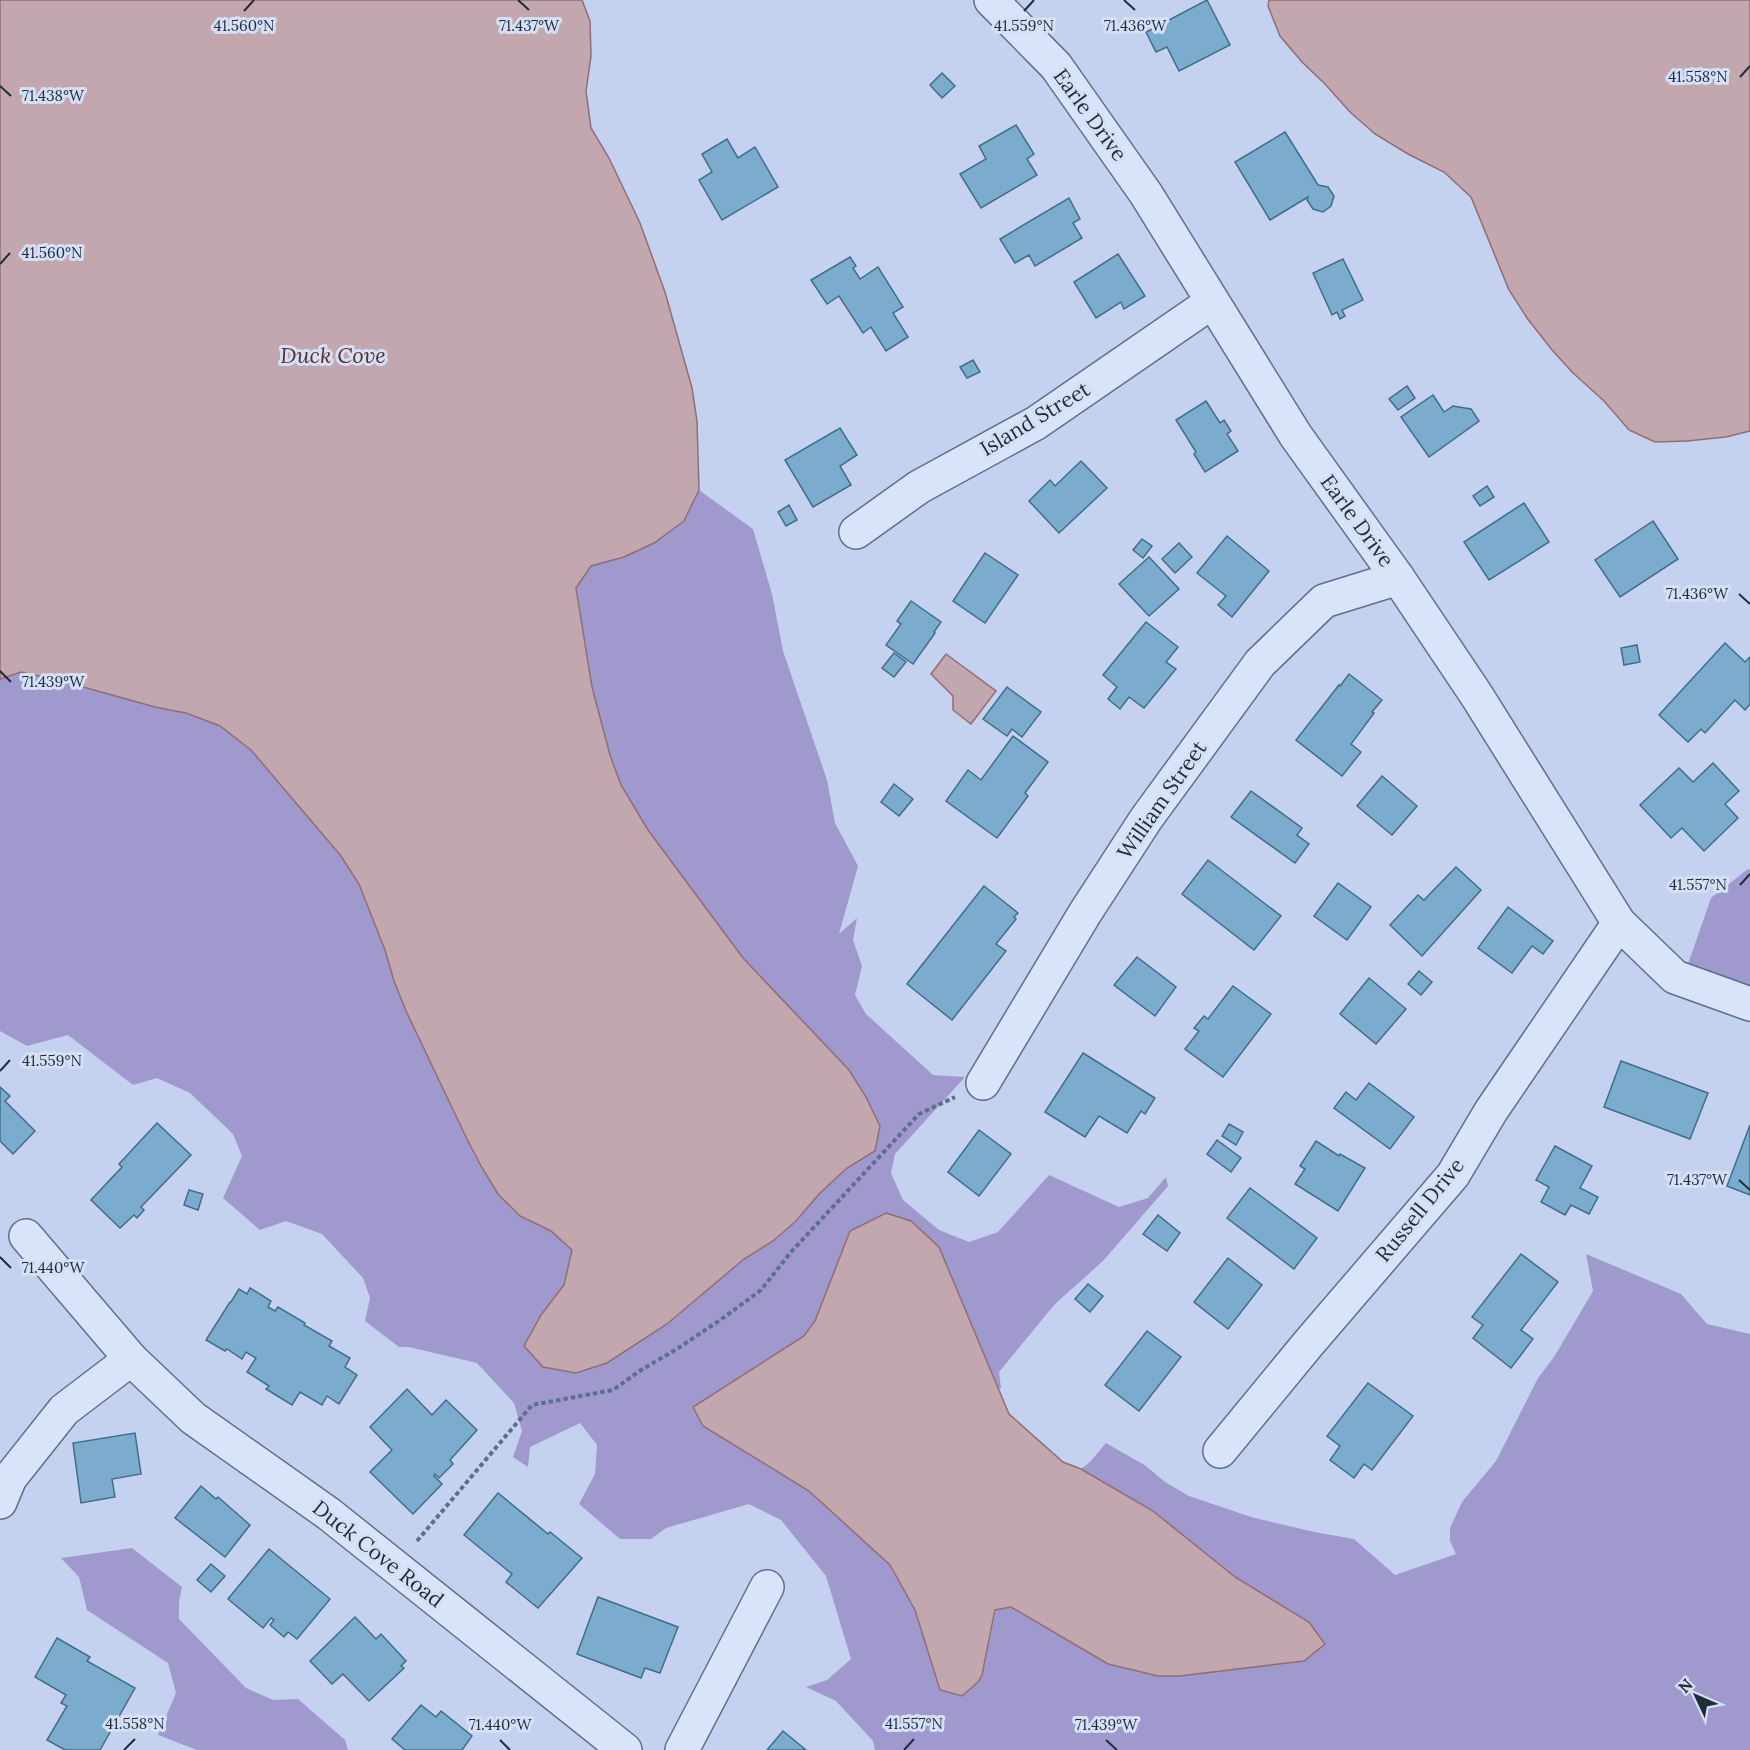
<svg xmlns="http://www.w3.org/2000/svg" width="1750" height="1750" viewBox="0 0 1750 1750" font-family="Lora,serif">
	<style>
		.green { fill: #9f99ce }
		.water { fill: #c2a7af; stroke: #916d76; stroke-width: 1.5 }
		.building { fill: #7bacce; stroke: #406d8a; stroke-width: 1.5 }
		.lines { fill: none; stroke-linecap: round; stroke-linejoin: round }
		.street-casing { stroke: #5b718b; stroke-width: 36 }
		.path { stroke: #5b718b; stroke-width: 4; stroke-dasharray: 4.5 3; stroke-linecap: butt }
		.street { stroke: #d9e3f9; stroke-width: 33 }
		.ticks { fill: none; stroke: #1f2d3b; stroke-width: 2 }
		.labels { text-anchor: middle; stroke-width: 6; stroke-linejoin: round; paint-order: stroke }
		.street-label { font-size: 21px; fill: #1f2d3b; stroke: #d5dff6 }
		.water-label { font-size: 22px; font-style: italic; fill: #5a2e31; stroke: #d5dff6 }
		.ticks-label { font-size: 15px; text-anchor: middle; fill: #1f2d3b; stroke: #d5dff6; stroke-width: 6; stroke-linejoin: round; paint-order: stroke }
	</style>
	<rect width="100%" height="100%" fill="#c5d2ef"/>
	<!-- green -->
	<g class="green">
		<path d="M699 490 753 529 772 594 783 651 827 780 835 823 858 866 839 934 857 918 853 940 862 966 855 995 866 1014 933 1075 965 1077 895 1154 891 1173 903 1200 939 1230 969 1242 998 1232 1049 1175 1119 1207 1148 1198 1166 1177 1168 1186 1103 1261 1055 1304 999 1372 1001 1388 999 1389 939 1247 815 1321 804 1336 693 1407 703 1426 809 1491 890 1565 915 1610 941 1690 978 1682 982 1675 996 1610 1011 1607 1108 1664 1158 1676H1180L1303 1661 1309 1622 1235 1577 1153 1511 1081 1469 1090 1462 1106 1443 1146 1466 1165 1482 1189 1496 1251 1517 1314 1532 1354 1539 1395 1575 1456 1554 1450 1541V1528L1462 1502 1496 1461 1538 1378 1554 1357 1593 1291 1586 1254 1681 1294 1707 1324 1750 1334V1750H875L873 1741 836 1701 806 1687 827 1680 851 1659 826 1576 781 1520 749 1504 666 1528 651 1539H620L579 1504 595 1474 597 1445 580 1423 530 1447 528 1467 513 1457 522 1431 514 1403 477 1363 409 1347H399L365 1321 370 1298 363 1278 322 1234 286 1221 260 1230 223 1198 242 1156 233 1134 190 1093 157 1078 133 1085 68 1035 27 1046 0 1031V679L20 672 58 680 155 707 186 713 220 726 251 750 341 856 359 884 385 950 394 981 406 1011 467 1139 481 1166 498 1194 520 1216 551 1231 572 1250 564 1285 541 1315 524 1346 543 1367 576 1373 607 1363 667 1324 744 1259 773 1241 796 1221 819 1194 847 1168 875 1151 880 1126 866 1097 849 1070 743 958 648 830 621 785 610 755 592 687 576 588 591 566 624 557 684 521Z"/>
		<path d="M1748 869 1750 870V1002L1686 970 1711 898Z"/>
		<path d="M132 1548 182 1587 179 1602V1619L246 1688 273 1700 298 1699 345 1740 348 1750H197L158 1735 176 1693 168 1663 87 1610 79 1577 61 1558Z"/>
	</g>
	<!-- water -->
	<g class="water">
		<path d="M0 0H582L590 21 591 56 586 91 591 128 609 158 640 223 665 292 692 388 697 421 699 490 684 521 654 543 624 557 591 566 576 588 592 687 610 755 621 785 648 830 743 958 849 1070 866 1097 880 1126 875 1151 847 1168 819 1194 796 1221 773 1241 744 1259 667 1324 607 1363 576 1373 543 1367 524 1346 541 1315 564 1285 572 1250 551 1231 520 1216 498 1194 481 1166 467 1139 406 1011 394 981 385 950 359 884 341 856 251 750 220 726 186 713 155 707 58 680 21 672 0 679Z"/>
		<path d="M1269 0H1750V431L1726 437 1687 441 1655 442 1629 430 1604 401 1573 373 1552 350 1527 318 1509 290 1471 197 1444 172 1408 154 1375 134 1350 112 1325 84 1302 62 1280 36 1268 6Z"/>
		<path d="M946 654 996 691 971 724 953 710V696L931 674Z"/>
		<path d="M886 1213 911 1221 939 1247 1009 1414 1063 1462 1081 1469 1153 1511 1235 1577 1309 1622 1325 1644 1304 1661 1180 1676H1158L1108 1664 1011 1607 995 1610 982 1675 978 1682 962 1696 940 1690 915 1610 890 1565 809 1491 703 1426 693 1407 804 1336 815 1321 850 1231Z"/>
	</g>
	<!-- building -->
	<g class="building">
		<path d="M1207 0 1230 45 1179 71 1167 47 1156 52 1146 32Z"/>
		<path d="M942 73 955 86 942 98 930 85Z"/>
		<path d="M1016 125 1034 154 1027 159 1037 175 981 208 960 174 986 159 979 146Z"/>
		<path d="M1285 132 1318 185 1328 187 1334 196 1331 206 1323 212 1313 209 1307 200 1308 197 1270 220 1235 162Z"/>
		<path d="M727 139 738 158 755 147 778 187 722 220 699 180 712 172 702 154Z"/>
		<path d="M1069 198 1080 219 1073 223 1082 238 1035 266 1029 255 1015 263 1000 239Z"/>
		<path d="M1118 254 1145 296 1124 309 1121 302 1096 318 1074 282Z"/>
		<path d="M850 257 856 266 853 268 860 279 878 267 903 307 893 313 908 337 886 351 871 327 863 333 839 296 827 304 811 280Z"/>
		<path d="M1343 259 1363 300 1342 310 1345 316 1340 319 1337 312 1332 315 1313 273Z"/>
		<path d="M973 360 980 372 967 378 960 367Z"/>
		<path d="M1407 386 1415 398 1398 410 1389 399Z"/>
		<path d="M1433 395 1444 412 1453 406 1471 409 1479 421 1429 457 1401 417Z"/>
		<path d="M1206 401 1220 423 1224 420 1231 431 1227 434 1238 451 1205 472 1194 454 1196 452 1176 420Z"/>
		<path d="M840 428 857 455 840 466 851 485 813 507 785 460Z"/>
		<path d="M1081 461 1107 488 1059 533 1029 501 1050 480 1055 486Z"/>
		<path d="M1487 486 1494 497 1480 506 1473 496Z"/>
		<path d="M1524 503 1549 542 1489 580 1464 542Z"/>
		<path d="M789 505 797 520 786 526 778 512Z"/>
		<path d="M1653 521 1678 559 1620 597 1595 560Z"/>
		<path d="M1227 536 1269 571 1232 617 1218 605 1226 596 1197 573Z"/>
		<path d="M1142 539 1152 546 1143 558 1133 550Z"/>
		<path d="M1179 543 1192 557 1175 573 1162 559Z"/>
		<path d="M985 553 1018 575 985 623 953 601Z"/>
		<path d="M1149 557 1179 589 1149 616 1119 584Z"/>
		<path d="M911 601 941 622 934 632 935 633 913 664 886 645 901 624 897 621Z"/>
		<path d="M1146 622 1178 647 1166 662 1176 669 1144 708 1129 697 1120 709 1108 699 1117 687 1103 675Z"/>
		<path d="M1725 643 1745 662 1750 657V704L1745 710 1735 700 1705 733 1701 729 1688 742 1659 715Z"/>
		<path d="M1637 645 1640 662 1624 665 1621 648Z"/>
		<path d="M894 653 906 662 894 677 882 668Z"/>
		<path d="M1349 674 1382 700 1372 712 1374 713 1351 744 1361 752 1342 776 1296 740 1339 685 1340 686Z"/>
		<path d="M1007 687 1041 712 1022 737 1012 729 1007 736 983 719Z"/>
		<path d="M1013 736 1048 762 1025 793 1028 796 997 838 946 801 968 770 981 780Z"/>
		<path d="M1713 763 1739 791 1725 804 1738 818 1704 851 1682 828 1671 838 1640 805 1679 768 1693 782Z"/>
		<path d="M1382 776 1417 806 1392 835 1357 806Z"/>
		<path d="M894 784 913 799 899 816 881 802Z"/>
		<path d="M1251 791 1302 828 1297 835 1309 844 1295 863 1231 817Z"/>
		<path d="M1208 860 1281 916 1254 950 1182 894Z"/>
		<path d="M1456 867 1481 890 1422 956 1390 925 1418 895 1424 900Z"/>
		<path d="M1338 883 1371 907 1347 940 1314 916Z"/>
		<path d="M984 886 1018 913 1014 917 1016 919 996 944 1006 951 952 1020 907 984Z"/>
		<path d="M1508 907 1553 941 1543 954 1532 946 1512 973 1478 948Z"/>
		<path d="M1137 957 1176 987 1155 1016 1114 985Z"/>
		<path d="M1419 971 1432 982 1421 995 1408 984Z"/>
		<path d="M1369 978 1406 1009 1376 1044 1340 1014Z"/>
		<path d="M1233 986 1271 1014 1223 1077 1185 1049 1199 1031 1194 1028 1204 1016 1208 1019Z"/>
		<path d="M1083 1053 1155 1098 1145 1114 1141 1111 1127 1133 1099 1116 1085 1137 1045 1112Z"/>
		<path d="M1621 1061 1708 1093 1690 1139 1604 1107Z"/>
		<path d="M1369 1083 1414 1117 1390 1149 1334 1108 1346 1092 1356 1100Z"/>
		<path d="M0 1087 10 1096 5 1101 35 1131 13 1154 0 1141Z"/>
		<path d="M157 1123 191 1155 141 1207 144 1210 137 1218 134 1215 120 1228 91 1200 122 1167 119 1164Z"/>
		<path d="M1229 1124 1243 1132 1236 1145 1222 1136Z"/>
		<path d="M1750 1125V1195L1727 1186Z"/>
		<path d="M979 1130 1011 1154 979 1196 948 1172Z"/>
		<path d="M1217 1140 1241 1158 1231 1172 1207 1154Z"/>
		<path d="M1316 1141 1339 1156 1340 1154 1365 1168 1338 1211 1295 1184 1305 1169 1300 1166Z"/>
		<path d="M1555 1146 1592 1166 1580 1188 1598 1197 1589 1214 1571 1205 1565 1215 1541 1202 1549 1187 1536 1180Z"/>
		<path d="M1250 1188 1317 1238 1294 1269 1227 1218Z"/>
		<path d="M189 1190 203 1194 198 1210 184 1205Z"/>
		<path d="M1158 1215 1180 1233 1167 1251 1143 1234Z"/>
		<path d="M1521 1254 1558 1282 1521 1330 1533 1339 1511 1368 1473 1338 1483 1325 1472 1317Z"/>
		<path d="M1228 1258 1262 1285 1228 1329 1194 1302Z"/>
		<path d="M1088 1284 1103 1296 1090 1312 1075 1299Z"/>
		<path d="M250 1288 271 1301 268 1307 275 1311 278 1307 305 1323 304 1325 332 1341 329 1346 350 1358 345 1367 357 1375 339 1404 327 1396 322 1405 300 1392 292 1405 266 1389 269 1386 247 1372 256 1358 246 1352 242 1359 227 1349 225 1351 206 1340 230 1302H231L239 1289 247 1294Z"/>
		<path d="M1147 1331 1181 1357 1139 1411 1105 1385Z"/>
		<path d="M1368 1383 1413 1416 1372 1470 1364 1464 1354 1478 1330 1460 1340 1446 1327 1436Z"/>
		<path d="M407 1389 432 1415 446 1400 477 1430 450 1460 453 1464 439 1478 435 1474 434 1476 442 1484 413 1514 370 1472 392 1450 370 1427Z"/>
		<path d="M135 1433 141 1474 112 1479 115 1497 81 1503 73 1443Z"/>
		<path d="M201 1486 216 1499 218 1497 250 1525 225 1557 175 1518Z"/>
		<path d="M498 1493 548 1534 550 1532 582 1558 538 1608 506 1582 512 1574 464 1535Z"/>
		<path d="M269 1549 330 1599 297 1639 288 1632 284 1637 270 1625 274 1620 271 1618 263 1628 228 1599Z"/>
		<path d="M211 1564 225 1576 211 1592 197 1580Z"/>
		<path d="M598 1597 678 1627 660 1673 645 1668 641 1678 577 1654Z"/>
		<path d="M355 1617 376 1639 381 1634 406 1661 401 1666 404 1668 369 1701 343 1674 332 1684 310 1661Z"/>
		<path d="M57 1638 90 1657 87 1661 135 1688 100 1750H65L47 1740 67 1706 61 1703 66 1695 35 1677Z"/>
		<path d="M421 1705 436 1717 441 1711 472 1736 462 1750H405L392 1739Z"/>
		<path d="M783 1731 806 1750H767Z"/>
	</g>
	<g class="lines">
		<defs>
			<g id="street">
				<path d="M991 0 1056 66 1146 194 1296 436 1398 578 1477 696 1619 923 1675 977 1750 1004"/>
				<path d="M856 532 919 487 1036 423 1212 302"/>
				<path d="M983 1083 1085 913 1146 819 1260 663 1324 601 1398 578"/>
				<path d="M26 1236 131 1359 193 1418 329 1514 625 1750"/>
				<path d="M1220 1451 1308 1344 1453 1175 1491 1111 1619 923"/>
				<path d="M0 1502 10 1478 64 1410 131 1359"/>
				<path d="M682 1750 767 1587"/>
			</g>
		</defs>
		<!-- street casing -->
		<use href="#street" class="street-casing"/>
		<!-- path -->
		<path class="path" d="M417 1541 532 1405 613 1390 641 1370 677 1349 726 1316 761 1290 791 1252 919 1114 955 1097"/>
		<!-- street -->
		<use href="#street" class="street"/>
	</g>
	<!-- ticks -->
	<path class="ticks" d="M518 0 529 10M1124 0 1135 10M244 11 254 0M1024 11 1034 0M1740 77 1750 66M0 86 11 96M0 264 10 253M1739 594 1750 604M0 671 11 682M1740 885 1750 874M0 1071 10 1060M1739 1180 1750 1190M0 1257 11 1268M500 1740 510 1750M1106 1740 1117 1750M124 1750 135 1739M904 1750 914 1739"/>
	<g class="labels">
		<!-- street labels -->
		<g class="street-label">
			<text transform="translate(1090 115) rotate(54)" y="7">Earle Drive</text>
			<text transform="translate(1035 419) rotate(-31)" y="7">Island Street</text>
			<text transform="translate(1357 521) rotate(54)" y="7">Earle Drive</text>
			<text transform="translate(1162 800) rotate(-55)" y="7">William Street</text>
			<text transform="translate(1420 1210) rotate(-51)" y="7">Russell Drive</text>
			<text transform="translate(378 1554) rotate(38)" y="7">Duck Cove Road</text>
		</g>
		<!-- water labels -->
		<g class="water-label">
			<text x="333" y="363">Duck Cove</text>
		</g>
	</g>
	<g class="ticks-label">
		<text x="529" y="31">71.437°W</text>
		<text x="1135" y="31">71.436°W</text>
		<text x="244" y="31">41.560°N</text>
		<text x="1024" y="31">41.559°N</text>
		<text x="1698" y="82">41.558°N</text>
		<text x="53" y="101">71.438°W</text>
		<text x="52" y="258">41.560°N</text>
		<text x="1697" y="599">71.436°W</text>
		<text x="53" y="687">71.439°W</text>
		<text x="1698" y="890">41.557°N</text>
		<text x="52" y="1066">41.559°N</text>
		<text x="1697" y="1185">71.437°W</text>
		<text x="53" y="1273">71.440°W</text>
		<text x="135" y="1729">41.558°N</text>
		<text x="914" y="1729">41.557°N</text>
		<text x="500" y="1730">71.440°W</text>
		<text x="1106" y="1730">71.439°W</text>
	</g>
	<!-- north arrow -->
	<g transform="translate(1696 1696) rotate(314)" stroke="#d5dff6" stroke-width="4.5" paint-order="stroke">
	<path d="M0-4.5L10 22L0 15L-10 22Z" fill="#1f2d3b"/>
	<text y="-9" font-size="16" font-weight="bold" text-anchor="middle" fill="#1f2d3b">N</text>
	</g>
</svg>
